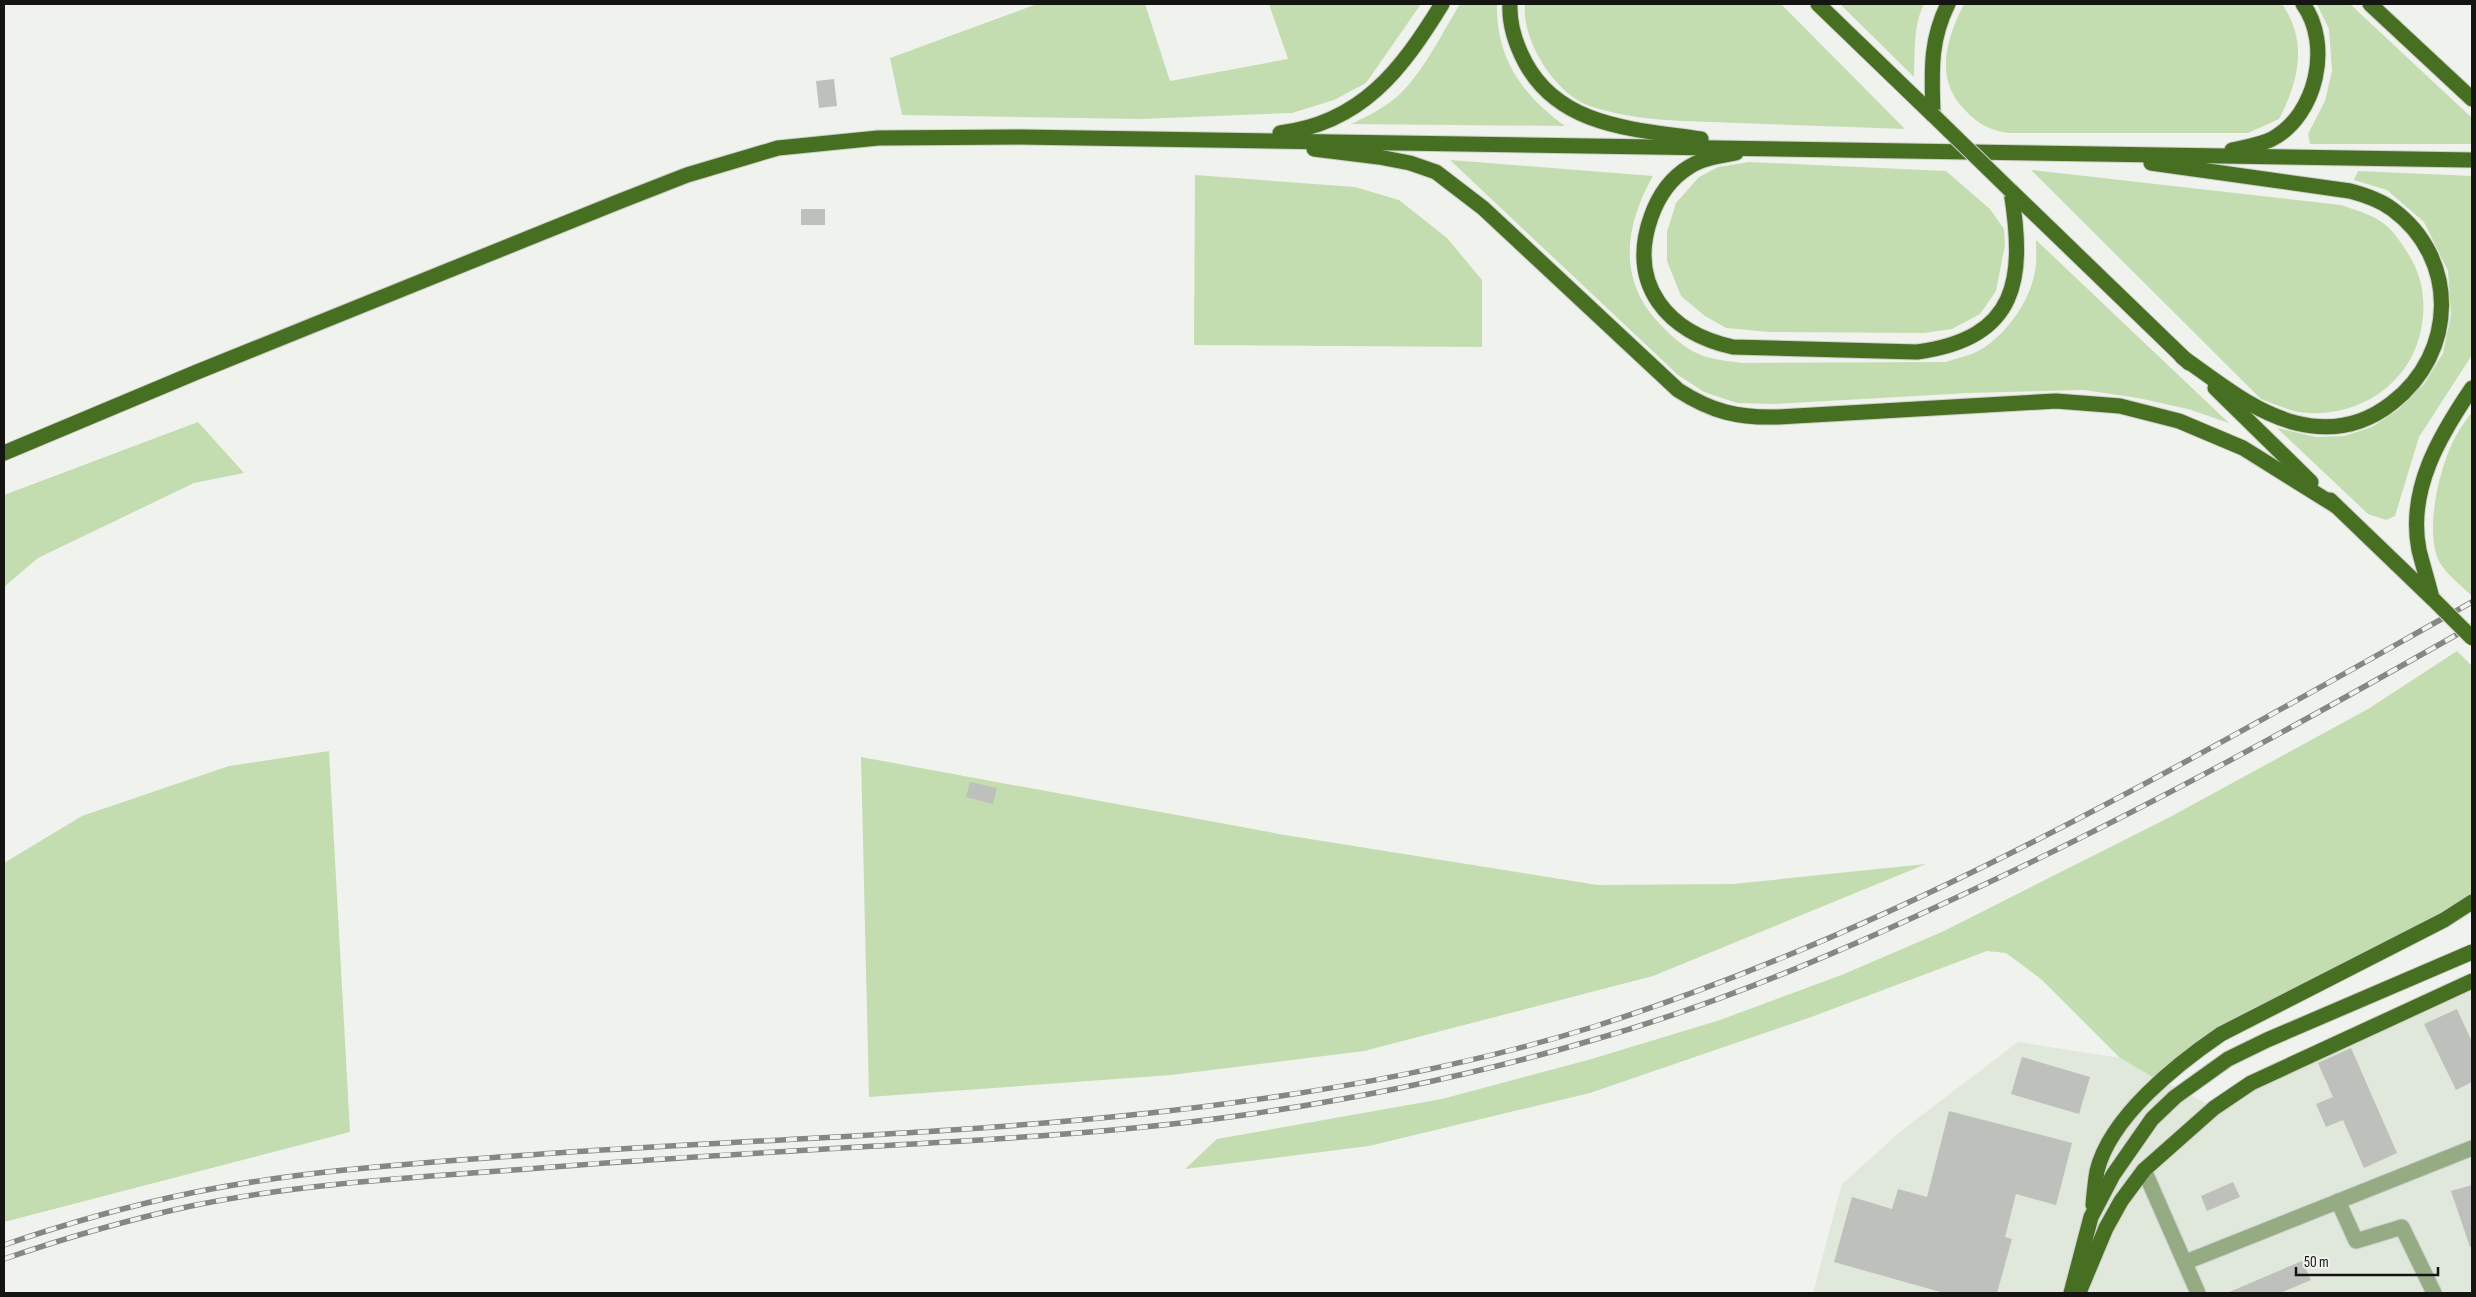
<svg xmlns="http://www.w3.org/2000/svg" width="2476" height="1297" viewBox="0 0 2476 1297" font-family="'Sofia Sans Condensed',sans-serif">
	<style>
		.built { fill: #e0e7db }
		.green { fill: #c3ddb1 }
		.building { fill: #bdc0bb }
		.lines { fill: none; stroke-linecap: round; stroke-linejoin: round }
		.minor-casing { stroke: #cdcfca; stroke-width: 17 }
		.major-casing { stroke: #cdcfca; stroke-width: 17 }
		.minor { stroke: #94ab84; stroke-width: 15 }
		.major { stroke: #476f21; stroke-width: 15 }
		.rail-casing { stroke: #858783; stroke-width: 5.5 }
		.rail { stroke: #f0f3ed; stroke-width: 4; stroke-dasharray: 11; stroke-linecap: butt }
		.major-bridge-casing { stroke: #cdcfca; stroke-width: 17; stroke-linecap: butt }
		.major-bridge { stroke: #476f21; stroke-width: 15 }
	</style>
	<rect width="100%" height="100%" fill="#f0f3ed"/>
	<!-- built -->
	<path class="built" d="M2472 984V1293H1813L1842 1184 1901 1131 2018 1042 2120 1058 2215 1108Z"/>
	<!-- green -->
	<g class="green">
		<path d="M1037 4H1145L1170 81 1288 59 1269 4H1421L1366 83 1334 100 1292 113 1141 119 902 115 890 58Z"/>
		<path d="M1460 4H1497C1496 58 1522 95 1565 126L1351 124C1368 116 1386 107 1400 94 1425 69 1442 33 1460 4Z"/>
		<path d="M1525 4H1781L1905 129C1850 127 1794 125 1738 123 1689 121 1634 122 1587 105 1554 92 1521 39 1525 4Z"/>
		<path d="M1840 4H1924C1913 26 1915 52 1914 77Z"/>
		<path d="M1964 4H2282C2308 41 2299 81 2279 119L2248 133H2008C1989 130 1978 124 1965 110 1934 79 1946 39 1964 4Z"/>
		<path d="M2317 4H2350L2472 118V144H2310L2308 134 2325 101 2332 71 2329 29Z"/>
		<path d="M1450 160 1653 176C1625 225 1617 279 1659 323 1671 336 1684 348 1701 355 1714 360 1729 361 1742 363L1946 362C1954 359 1963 357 1972 354 2002 341 2030 303 2035 271 2037 261 2036 250 2036 240L2229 423 2188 409 2138 398 2084 390 1969 393 1775 404 1737 403 1704 392 1678 375Z"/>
		<path d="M1749 162 1946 171 1990 209 2004 229 2005 245 1996 291 1980 314 1952 329 1924 333 1769 332 1726 328 1705 316 1681 296 1667 261V232L1676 203 1699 177 1718 167Z"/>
		<path d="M2031 170 2341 205C2355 210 2371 214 2383 223 2394 231 2402 244 2409 255 2422 276 2426 300 2422 324 2414 380 2364 416 2308 413 2292 412 2277 405 2261 399Z"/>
		<path d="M2358 171 2472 176V355L2419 437 2395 516 2386 520 2368 514 2277 428 2316 437 2344 436 2372 427 2399 409 2425 383 2443 353 2451 315 2448 271 2424 222 2387 190 2354 180Z"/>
		<path d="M1195 175 1355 187 1399 200 1447 238 1482 280V347L1194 345Z"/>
		<path d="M2472 412V596C2462 586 2448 576 2440 563 2423 533 2440 463 2457 434 2461 426 2467 419 2472 412Z"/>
		<path d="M198 422 244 473 194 483 38 558 4 587V495Z"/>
		<path d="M2457 651 2472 666V902L2221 1034 2160 1081 2120 1058 2041 979 2006 953 1987 951 1814 1016 1590 1093 1369 1146 1185 1169 1217 1139 1442 1099 1588 1060 1720 1020 1844 974 1944 931 2170 817 2368 709Z"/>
		<path d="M329 751 350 1132 4 1222V863L82 816 229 766Z"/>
		<path d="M861 757 1285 835 1598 885 1733 884 1926 864 1653 976 1364 1051 1171 1075 869 1097Z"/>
	</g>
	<!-- building -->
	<g class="building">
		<path d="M834 79 837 106 819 108 816 81Z"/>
		<rect x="801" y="209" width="24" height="16"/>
		<path d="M970 782 997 788 993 804 966 797Z"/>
		<path d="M2457 1009 2472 1042V1082L2456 1090 2424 1024Z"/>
		<path d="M2351 1048 2397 1153 2364 1168 2343 1120 2326 1127 2316 1104 2333 1097 2318 1063Z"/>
		<path d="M2022 1057 2090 1077 2079 1114 2011 1094Z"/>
		<path d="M1949 1111 2072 1143 2056 1205 2016 1194 2005 1237 2012 1239 1997 1293H1944L1834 1262 1852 1197 1892 1209 1898 1189 1927 1197Z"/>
		<path d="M2233 1182 2240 1197 2207 1211 2201 1196Z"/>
		<path d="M2472 1185V1246L2470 1247 2451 1191Z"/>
		<path d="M2302 1261 2311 1280 2280 1293H2227Z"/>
	</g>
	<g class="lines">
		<defs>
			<g id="minor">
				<path d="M2144 1170 2198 1293"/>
				<path d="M2338 1201 2356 1241 2402 1227 2434 1293"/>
				<path d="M2186 1262 2472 1148"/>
			</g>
			<g id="major">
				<path d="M1510 4C1509 25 1515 43 1525 62 1560 128 1636 129 1701 139"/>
				<path d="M1818 4 1933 115"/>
				<path d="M2370 4 2472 99"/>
				<path d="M1933 115C1932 74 1929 42 1948 4"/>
				<path d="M1280 133C1362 123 1402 69 1442 4"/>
				<path d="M1314 149 1379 157 1410 163 1436 172 1483 208 1678 390C1712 412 1738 418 1778 417L2056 401 2120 406 2179 421 2243 448 2336 506"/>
				<path d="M2232 150C2245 147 2260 145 2272 139 2317 115 2332 44 2303 4"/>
				<path d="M1736 153C1720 156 1703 158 1689 167 1671 178 1658 197 1651 217 1627 285 1668 333 1733 347L1917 352C2019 338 2025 279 2011 191"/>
				<path d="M2151 163 2350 191C2365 195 2380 200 2392 209 2459 258 2457 353 2392 403 2364 425 2332 432 2296 423 2253 412 2218 382 2182 357"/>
				<path d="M2011 191 2189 363"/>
				<path d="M2215 388 2311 482"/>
				<path d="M4 453 197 372 618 202 687 175 778 148 878 138 1020 137 2472 160"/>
				<path d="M2330 500 2433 599"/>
				<path d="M2432 598C2428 582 2423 566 2419 550 2407 490 2440 435 2472 388"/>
				<path d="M2093 1205C2094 1194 2095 1182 2097 1171 2110 1117 2177 1064 2221 1034L2444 920 2472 902"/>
				<path d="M2080 1290 2106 1228 2121 1201 2144 1170 2214 1108 2251 1083 2472 981"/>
				<path d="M2071 1293 2091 1217 2113 1175 2152 1119 2175 1097 2228 1059 2267 1040 2472 952"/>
			</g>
		</defs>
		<!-- minor casing -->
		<use href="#minor" class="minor-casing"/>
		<!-- major casing -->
		<use href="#major" class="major-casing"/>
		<!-- minor -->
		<use href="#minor" class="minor"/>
		<!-- major -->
		<use href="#major" class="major"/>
		<defs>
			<g id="rail">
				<path d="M4 1245C65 1224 128 1206 191 1193 298 1171 406 1164 514 1156 726 1140 939 1136 1150 1113 1295 1097 1456 1070 1596 1026 1906 927 2190 760 2472 602"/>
				<path d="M4 1259C65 1238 127 1220 191 1206 297 1184 406 1178 513 1170 634 1160 755 1153 876 1146 1001 1139 1127 1132 1251 1114 1367 1097 1481 1073 1593 1040 1726 1002 1854 946 1979 887 2148 808 2310 718 2472 626"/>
			</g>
		</defs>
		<!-- rail casing -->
		<use href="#rail" class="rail-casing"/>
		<!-- rail -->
		<use href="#rail" class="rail"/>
		<defs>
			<g id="major-bridge">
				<path d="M1933 115 2011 191"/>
				<path d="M2433 599 2472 638"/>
			</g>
		</defs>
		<!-- major-bridge casing -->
		<use href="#major-bridge" class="major-bridge-casing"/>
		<!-- major-bridge -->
		<use href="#major-bridge" class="major-bridge"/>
	</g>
	<!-- border -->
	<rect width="2476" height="1297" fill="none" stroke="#141513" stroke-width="10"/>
	<!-- scale -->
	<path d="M2296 1267v8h142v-8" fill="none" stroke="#141513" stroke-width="2.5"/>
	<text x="2304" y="1267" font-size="15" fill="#141513" stroke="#f0f3ed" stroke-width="4" paint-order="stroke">50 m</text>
</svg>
